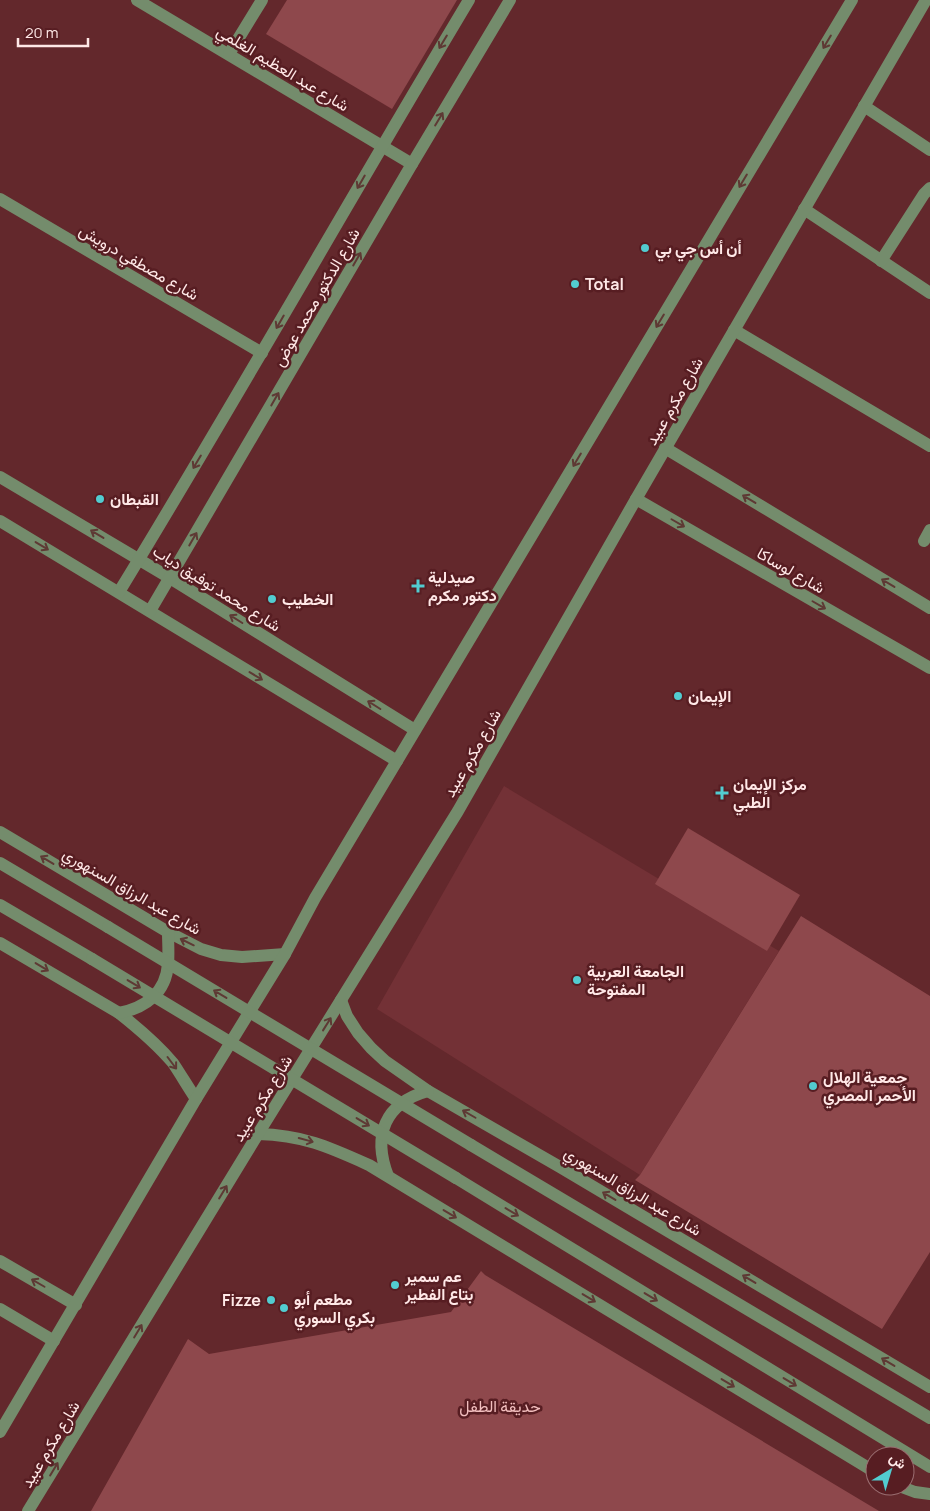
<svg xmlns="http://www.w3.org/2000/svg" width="930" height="1511" viewBox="0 0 930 1511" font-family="Manrope,Vazirmatn,sans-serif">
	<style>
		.built { fill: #733136 }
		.green { fill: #8e484c }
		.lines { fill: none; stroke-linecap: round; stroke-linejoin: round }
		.minor { stroke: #748c6c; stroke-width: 12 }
		.minor-bridge { stroke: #748c6c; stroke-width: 12 }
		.oneway { stroke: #5e3934 }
		.poi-dot { fill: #52ccd0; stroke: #571d22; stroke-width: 2 }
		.labels { text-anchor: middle; stroke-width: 5; stroke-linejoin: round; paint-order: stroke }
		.street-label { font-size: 16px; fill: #ffe8e7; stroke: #571d22 }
		.poi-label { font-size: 16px; font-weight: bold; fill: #ffe8e7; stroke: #571d22; text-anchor: start }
		.park-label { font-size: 16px; fill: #f2bebe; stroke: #571d22 }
	</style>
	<rect width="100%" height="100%" fill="#63282c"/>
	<!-- built -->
	<path class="built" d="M504 786 779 951 640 1175 377 1009Z"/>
	<!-- green -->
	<g class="green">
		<path d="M287 0H457L392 109 266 34Z"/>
		<path d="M688 828 800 895 767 951 655 884Z"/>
		<path d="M801 916 930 996V1252L882 1329 635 1180 640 1175Z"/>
		<path d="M481 1271 485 1275 879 1511H91L188 1339 209 1354 451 1312Z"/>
	</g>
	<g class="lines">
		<!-- minor -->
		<g class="minor">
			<path d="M137 0 412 164"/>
			<path d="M229 54 262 0"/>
			<path d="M864 106 930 150"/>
			<path d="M0 199 262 353"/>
			<path d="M804 209 930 293"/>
			<path d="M881 261 924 194 930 188"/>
			<path d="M734 330 930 446"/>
			<path d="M665 448 930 608"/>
			<path d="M0 477 170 578 415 730"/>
			<path d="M636 499 930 668"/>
			<path d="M0 521 397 761"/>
			<path d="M924 541 930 530"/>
			<path d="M119 592C238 397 351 197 469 0"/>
			<path d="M150 611 412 164 510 0"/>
			<path d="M0 832 168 932 201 949 221 955 242 957 285 954"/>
			<path d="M0 863 108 927"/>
			<path d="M0 905 92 959"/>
			<path d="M0 943 119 1013C138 1028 157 1044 173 1063 181 1075 188 1087 196 1099"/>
			<path d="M341 1000 347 1016 358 1033 371 1048 385 1061 428 1091 560 1167 930 1387"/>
			<path d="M119 1013C145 1008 166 993 168 964 169 953 168 943 168 932"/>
			<path d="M258 1134C303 1135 329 1147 369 1165L875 1472"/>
			<path d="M471 1145 930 1418"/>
			<path d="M388 1176C372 1135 385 1103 428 1091"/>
			<path d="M456 1178 930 1467"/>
			<path d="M0 1261 76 1305"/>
			<path d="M0 1309 54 1341"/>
			<path d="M0 1432 196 1099 285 954 315 898 852 0"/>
			<path d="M899 1486 915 1492 930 1494"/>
			<path d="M28 1511 258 1134 458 811 636 499 926 0"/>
		</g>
		<!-- minor-bridge -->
		<g class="minor-bridge">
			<path d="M108 927 471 1145"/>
			<path d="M92 959 456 1178"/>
		</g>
	</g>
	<!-- one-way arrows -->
	<defs><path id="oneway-shaft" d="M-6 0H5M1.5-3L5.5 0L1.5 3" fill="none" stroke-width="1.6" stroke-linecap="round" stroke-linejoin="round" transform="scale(1.25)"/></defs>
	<g class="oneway">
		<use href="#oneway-shaft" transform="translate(443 42) rotate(121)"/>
		<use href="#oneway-shaft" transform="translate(827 42) rotate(121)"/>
		<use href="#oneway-shaft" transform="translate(439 119) rotate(-59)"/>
		<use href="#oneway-shaft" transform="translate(743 181) rotate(121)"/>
		<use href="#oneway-shaft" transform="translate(361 182) rotate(120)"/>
		<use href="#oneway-shaft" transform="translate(357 259) rotate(-60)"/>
		<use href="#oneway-shaft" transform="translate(660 321) rotate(121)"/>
		<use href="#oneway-shaft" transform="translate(280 322) rotate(120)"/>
		<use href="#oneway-shaft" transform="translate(275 399) rotate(-60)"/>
		<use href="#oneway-shaft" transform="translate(577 460) rotate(121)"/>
		<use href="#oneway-shaft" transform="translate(197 462) rotate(121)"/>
		<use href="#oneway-shaft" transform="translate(749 499) rotate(-149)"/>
		<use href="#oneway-shaft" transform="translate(678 523) rotate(30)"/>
		<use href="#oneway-shaft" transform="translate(97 534) rotate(-149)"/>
		<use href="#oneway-shaft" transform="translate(193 539) rotate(-60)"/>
		<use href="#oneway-shaft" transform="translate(42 546) rotate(31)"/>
		<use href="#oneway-shaft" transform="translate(888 583) rotate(-149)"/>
		<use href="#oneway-shaft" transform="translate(819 605) rotate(30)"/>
		<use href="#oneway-shaft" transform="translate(236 619) rotate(-148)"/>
		<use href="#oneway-shaft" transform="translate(256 676) rotate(31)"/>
		<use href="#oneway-shaft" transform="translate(374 705) rotate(-148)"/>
		<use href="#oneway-shaft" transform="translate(47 860) rotate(-149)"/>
		<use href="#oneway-shaft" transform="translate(187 942) rotate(-154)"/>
		<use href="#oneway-shaft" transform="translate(42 967) rotate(31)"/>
		<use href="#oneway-shaft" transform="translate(134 984) rotate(31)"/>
		<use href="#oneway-shaft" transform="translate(220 994) rotate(-149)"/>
		<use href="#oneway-shaft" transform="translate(327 1024) rotate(-58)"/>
		<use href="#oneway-shaft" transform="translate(172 1063) rotate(53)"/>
		<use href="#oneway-shaft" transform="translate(469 1114) rotate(-150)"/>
		<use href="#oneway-shaft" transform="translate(363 1122) rotate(31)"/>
		<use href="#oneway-shaft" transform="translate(306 1140) rotate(15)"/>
		<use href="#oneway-shaft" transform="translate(223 1192) rotate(-59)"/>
		<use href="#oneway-shaft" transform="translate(609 1196) rotate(-149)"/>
		<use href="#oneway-shaft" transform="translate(512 1212) rotate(31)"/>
		<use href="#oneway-shaft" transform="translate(450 1214) rotate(31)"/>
		<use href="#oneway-shaft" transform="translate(749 1279) rotate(-149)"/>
		<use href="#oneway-shaft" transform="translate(38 1283) rotate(-150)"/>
		<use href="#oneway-shaft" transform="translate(651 1297) rotate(31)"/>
		<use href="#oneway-shaft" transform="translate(589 1298) rotate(31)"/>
		<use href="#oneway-shaft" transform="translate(138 1331) rotate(-59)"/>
		<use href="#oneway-shaft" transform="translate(888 1362) rotate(-149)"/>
		<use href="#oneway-shaft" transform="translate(790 1382) rotate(31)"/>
		<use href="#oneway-shaft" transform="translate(728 1383) rotate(31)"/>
		<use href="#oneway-shaft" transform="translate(54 1469) rotate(-59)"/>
	</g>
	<!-- markers -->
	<g class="poi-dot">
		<circle cx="645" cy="248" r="5"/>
		<circle cx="575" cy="284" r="5"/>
		<circle cx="100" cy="499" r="5"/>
		<path d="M415.5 578.5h5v5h5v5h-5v5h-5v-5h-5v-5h5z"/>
		<circle cx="272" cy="599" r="5"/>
		<circle cx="678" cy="696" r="5"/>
		<path d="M719.5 785.5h5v5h5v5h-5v5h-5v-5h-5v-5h5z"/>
		<circle cx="577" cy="980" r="5"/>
		<circle cx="813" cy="1086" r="5"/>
		<circle cx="395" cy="1285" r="5"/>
		<circle cx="271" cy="1300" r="5"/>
		<circle cx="284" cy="1308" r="5"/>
	</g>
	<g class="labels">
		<!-- street labels -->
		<g class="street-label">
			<text transform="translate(283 68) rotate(31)" y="6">شارع عبد العظيم الغلمي</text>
			<text transform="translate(139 262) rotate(30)" y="6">شارع مصطفي درويش</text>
			<text transform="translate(316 297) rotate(-60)" y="6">شارع الدكتور محمد عوض</text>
			<text transform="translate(674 401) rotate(-60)" y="6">شارع مكرم عبيد</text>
			<text transform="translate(791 570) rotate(30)" y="6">شارع لوساكا</text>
			<text transform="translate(217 588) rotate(32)" y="6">شارع محمد توفيق دياب</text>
			<text transform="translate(472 753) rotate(-60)" y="6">شارع مكرم عبيد</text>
			<text transform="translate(132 891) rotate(30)" y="6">شارع عبد الرزاق السنهوري</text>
			<text transform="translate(262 1098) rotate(-58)" y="6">شارع مكرم عبيد</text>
			<text transform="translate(633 1191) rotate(31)" y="6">شارع عبد الرزاق السنهوري</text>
			<text transform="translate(50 1444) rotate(-59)" y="6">شارع مكرم عبيد</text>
		</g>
		<!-- poi labels -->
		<g class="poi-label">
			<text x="655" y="254">أن أس جي بي</text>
			<text x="585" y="290">Total</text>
			<text x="110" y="505">القبطان</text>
			<text x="428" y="583">صيدلية<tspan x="428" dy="18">دكتور مكرم</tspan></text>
			<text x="282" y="605">الخطيب</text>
			<text x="688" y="702">الإيمان</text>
			<text x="733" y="790">مركز الإيمان<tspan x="733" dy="18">الطبي</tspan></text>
			<text x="587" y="977">الجامعة العربية<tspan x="587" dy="18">المفتوحة</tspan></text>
			<text x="823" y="1083">جمعية الهلال<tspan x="823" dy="18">الأحمر المصري</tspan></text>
			<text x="405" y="1282">عم سمير<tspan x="405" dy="18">بتاع الفطير</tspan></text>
			<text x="294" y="1305">مطعم أبو<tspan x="294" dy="18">بكري السوري</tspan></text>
			<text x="261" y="1306" text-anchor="end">Fizze</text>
		</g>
		<!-- park labels -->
		<g class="park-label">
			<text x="500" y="1412">حديقة الطفل</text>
		</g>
	</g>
	<!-- north arrow -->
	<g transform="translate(890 1471) rotate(38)"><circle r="24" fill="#571d22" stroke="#9a6e71"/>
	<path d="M0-4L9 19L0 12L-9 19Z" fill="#52ccd0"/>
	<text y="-8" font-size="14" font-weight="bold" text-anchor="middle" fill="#ffe8e7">ش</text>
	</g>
	<!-- scale -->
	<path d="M18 38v8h70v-8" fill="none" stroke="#ffe8e7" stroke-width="2.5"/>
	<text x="25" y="38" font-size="15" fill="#ffe8e7" stroke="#571d22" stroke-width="4" paint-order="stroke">20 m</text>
</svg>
